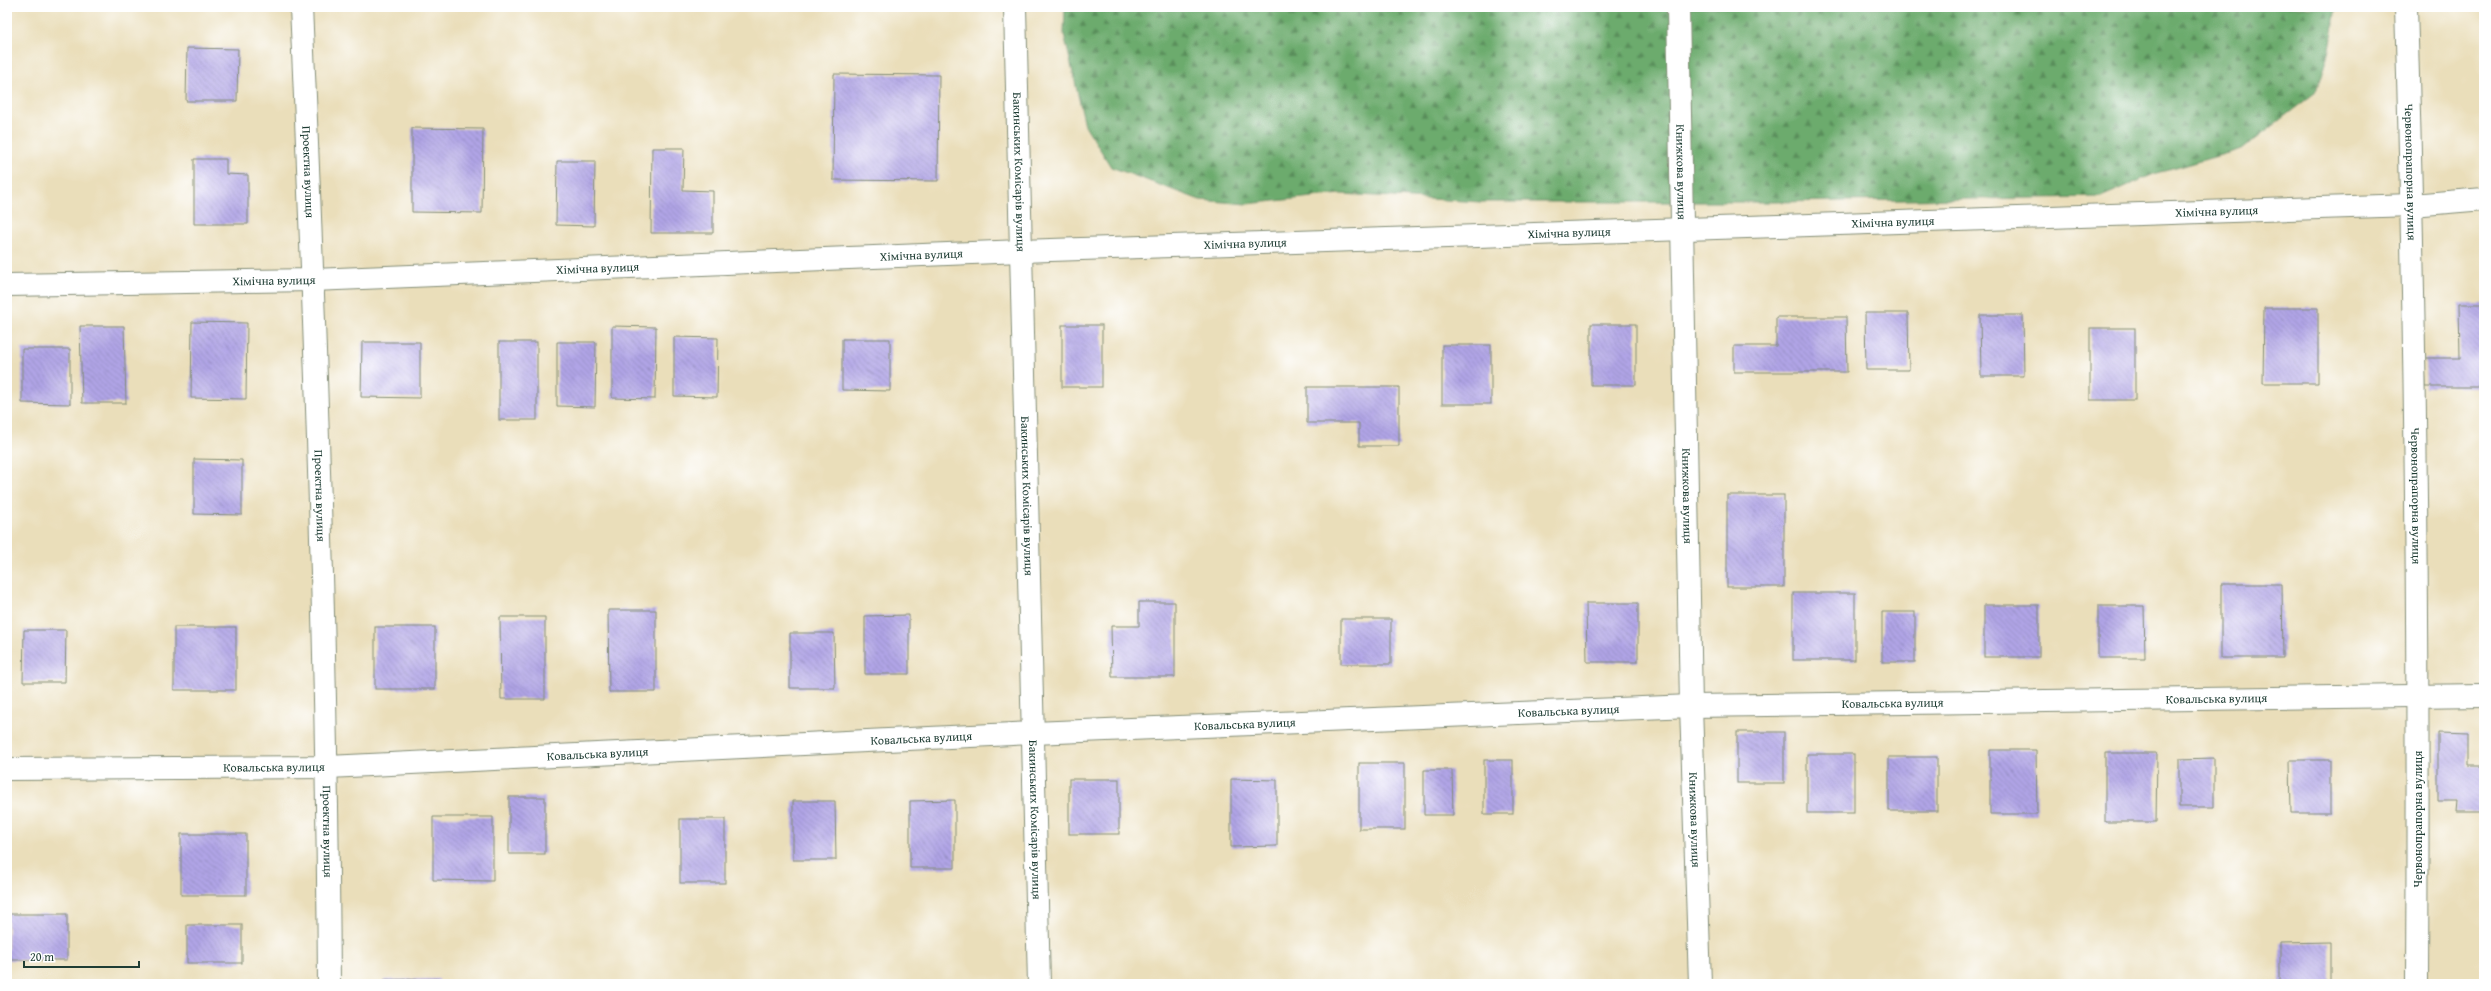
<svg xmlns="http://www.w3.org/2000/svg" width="2491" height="991" viewBox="0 0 2491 991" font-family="'Gentium Book Plus',serif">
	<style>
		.forest { fill: url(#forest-firs); stroke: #467450 }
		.building { fill: url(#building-back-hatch) }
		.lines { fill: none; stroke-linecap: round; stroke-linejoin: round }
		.minor-casing { stroke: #848e77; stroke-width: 24 }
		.tertiary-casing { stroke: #848e77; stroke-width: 24 }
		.minor { stroke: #fff; stroke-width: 22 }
		.tertiary { stroke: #fff; stroke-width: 22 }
		.labels { text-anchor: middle; stroke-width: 3; stroke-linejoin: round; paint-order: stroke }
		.street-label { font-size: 12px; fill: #1f3d34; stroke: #fff }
	</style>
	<defs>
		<pattern id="forest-firs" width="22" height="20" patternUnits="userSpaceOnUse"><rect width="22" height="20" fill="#6cab6d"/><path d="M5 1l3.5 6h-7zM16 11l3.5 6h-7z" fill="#588c5a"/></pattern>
		<pattern id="building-back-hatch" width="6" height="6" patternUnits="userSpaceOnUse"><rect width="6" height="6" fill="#b0a4e6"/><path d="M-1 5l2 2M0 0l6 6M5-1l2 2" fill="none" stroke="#8f87bb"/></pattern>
	</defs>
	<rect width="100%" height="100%" fill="#fff"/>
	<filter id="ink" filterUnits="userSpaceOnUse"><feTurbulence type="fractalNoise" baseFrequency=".025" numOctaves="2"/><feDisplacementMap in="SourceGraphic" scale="8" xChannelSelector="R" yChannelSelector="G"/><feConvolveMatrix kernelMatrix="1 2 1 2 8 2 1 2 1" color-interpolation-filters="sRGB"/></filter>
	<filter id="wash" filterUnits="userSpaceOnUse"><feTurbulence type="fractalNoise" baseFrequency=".012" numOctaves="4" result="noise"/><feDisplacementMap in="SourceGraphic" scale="16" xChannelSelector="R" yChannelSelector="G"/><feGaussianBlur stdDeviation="0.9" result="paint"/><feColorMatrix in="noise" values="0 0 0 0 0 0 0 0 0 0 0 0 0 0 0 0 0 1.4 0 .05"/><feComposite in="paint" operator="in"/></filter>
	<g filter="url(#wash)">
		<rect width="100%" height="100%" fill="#eadeba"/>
		<!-- forest -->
		<path class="forest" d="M1065 7H2336L2329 50 2316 92 2242 149 2154 174 2101 197 1775 202H1481L1341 194 1247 204 1200 200 1111 167 1085 125 1064 34Z"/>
		<g id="blocks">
			<!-- building -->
			<g class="building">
				<path d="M187 48 238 49 237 101H186Z"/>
				<path d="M834 74 939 75 938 181 833 180Z"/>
				<path d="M412 128 483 129 482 213 412 212Z"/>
				<path d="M652 148H684L683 190 713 191V233H651Z"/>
				<path d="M194 159H226V174L248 175V224H194Z"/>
				<path d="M557 161H595L594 226 556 225Z"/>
				<path d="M2459 304H2484V387H2426L2425 358H2460Z"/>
				<path d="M2264 308H2318V383H2263Z"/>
				<path d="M1865 313H1908L1909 370H1866Z"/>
				<path d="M1980 315H2023L2024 376H1981Z"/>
				<path d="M1776 317H1846L1847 372H1734V346H1776Z"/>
				<path d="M192 322 247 323 246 399 191 398Z"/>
				<rect x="1591" y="324" width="45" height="61"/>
				<rect x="1062" y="325" width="40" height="62"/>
				<path d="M80 326H124L126 403H82Z"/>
				<path d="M612 326 656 327 655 399 612 398Z"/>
				<rect x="2090" y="328" width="45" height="72"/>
				<path d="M674 337 718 338 717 397 674 396Z"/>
				<path d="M842 339H890V391L842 390Z"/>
				<path d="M362 342H420V398L361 397Z"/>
				<rect x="499" y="342" width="38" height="78"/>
				<path d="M557 342H596L595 407 557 406Z"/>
				<rect x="1442" y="345" width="49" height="59"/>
				<path d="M22 349H70V404L22 403Z"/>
				<path d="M1307 387H1399V446H1359V423H1307Z"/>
				<path d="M194 459 242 460V515L194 514Z"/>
				<rect x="1727" y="495" width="57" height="92"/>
				<path d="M2221 584H2282L2283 658H2221Z"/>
				<rect x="1793" y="593" width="62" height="67"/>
				<path d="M1139 602H1175V677H1112L1111 626H1139Z"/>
				<path d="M1586 603H1638V662H1587Z"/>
				<rect x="1984" y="605" width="55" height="52"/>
				<path d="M2098 606H2144L2145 658H2098Z"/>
				<path d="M608 610H656V692H609Z"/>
				<rect x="1882" y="612" width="33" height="50"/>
				<path d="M909 615V674H865V616Z"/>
				<path d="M500 617H545V699H501Z"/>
				<rect x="1341" y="619" width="50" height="45"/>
				<rect x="174" y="627" width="62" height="63"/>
				<rect x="375" y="627" width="60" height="62"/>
				<path d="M24 630H66L65 682H23Z"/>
				<path d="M790 633H834L835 688H790Z"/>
				<rect x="1737" y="732" width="47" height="51"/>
				<path d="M2438 733 2468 734V766H2484V812H2456L2457 801H2438Z"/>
				<path d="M1990 750H2036L2037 814H1990Z"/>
				<path d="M2105 753H2157L2156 822H2105Z"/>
				<rect x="1807" y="754" width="47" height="59"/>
				<rect x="1889" y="757" width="48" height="54"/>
				<path d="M2214 758V807H2179V759Z"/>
				<rect x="1484" y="760" width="29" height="54"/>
				<path d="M2290 760H2330V813H2291Z"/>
				<rect x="1359" y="763" width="46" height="66"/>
				<path d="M1424 770H1452L1453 815H1424Z"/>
				<rect x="1069" y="779" width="50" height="55"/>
				<path d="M1231 779 1277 780V846L1231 847Z"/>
				<rect x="509" y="797" width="36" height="57"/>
				<path d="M955 800V868H910V801Z"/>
				<path d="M793 801H835L836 860H793Z"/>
				<path d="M433 817H493V881L433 880Z"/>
				<rect x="680" y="819" width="45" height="64"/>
				<rect x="181" y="834" width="65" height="61"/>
				<rect x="8" y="914" width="59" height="46"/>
				<rect x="187" y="925" width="55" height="38"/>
				<path d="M2330 942V984H2280V943Z"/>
				<path d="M439 979V984H384V980Z"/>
			</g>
		</g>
	</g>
	<g filter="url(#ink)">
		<use href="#blocks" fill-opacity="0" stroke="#848e77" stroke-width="1"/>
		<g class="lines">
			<defs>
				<g id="minor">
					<path id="s1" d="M301 7C316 333 327 658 329 984"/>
					<path id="s2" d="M1678 7 1691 706 1700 984"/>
					<path id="s3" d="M2406 7C2416 333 2419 658 2417 984"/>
					<path id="s4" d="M7 285 313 280 1021 251 2412 205 2484 199"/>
					<path id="s5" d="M7 769 328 767 1033 733 1691 706 2484 695"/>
				</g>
				<g id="tertiary">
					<path id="s6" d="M1015 7 1039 984"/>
				</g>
			</defs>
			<!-- minor casing -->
			<use href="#minor" class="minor-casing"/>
			<!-- tertiary casing -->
			<use href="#tertiary" class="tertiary-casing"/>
			<!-- minor -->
			<use href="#minor" class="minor"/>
			<!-- tertiary -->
			<use href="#tertiary" class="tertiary"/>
		</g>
	</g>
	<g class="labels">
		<!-- street labels -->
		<g class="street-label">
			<text dy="4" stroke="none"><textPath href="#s1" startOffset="165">Проектна вулиця</textPath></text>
			<text dy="4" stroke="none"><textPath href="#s6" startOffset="165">Бакинських Комісарів вулиця</textPath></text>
			<text dy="4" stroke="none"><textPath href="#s2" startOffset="165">Книжкова вулиця</textPath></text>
			<text dy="4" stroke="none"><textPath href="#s3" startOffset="165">Червонопрапорна вулиця</textPath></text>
			<text dy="4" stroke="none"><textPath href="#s4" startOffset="2211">Хімічна вулиця</textPath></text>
			<text dy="4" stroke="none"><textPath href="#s4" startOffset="1887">Хімічна вулиця</textPath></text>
			<text dy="4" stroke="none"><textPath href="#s4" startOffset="1563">Хімічна вулиця</textPath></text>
			<text dy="4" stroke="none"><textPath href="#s4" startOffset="1239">Хімічна вулиця</textPath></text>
			<text dy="4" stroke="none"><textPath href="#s4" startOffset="915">Хімічна вулиця</textPath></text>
			<text dy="4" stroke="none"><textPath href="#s4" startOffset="591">Хімічна вулиця</textPath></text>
			<text dy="4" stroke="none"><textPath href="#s4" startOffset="267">Хімічна вулиця</textPath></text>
			<text dy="4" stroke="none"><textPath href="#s1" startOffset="489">Проектна вулиця</textPath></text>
			<text dy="4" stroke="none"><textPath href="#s3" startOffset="489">Червонопрапорна вулиця</textPath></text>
			<text dy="4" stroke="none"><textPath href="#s6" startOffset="489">Бакинських Комісарів вулиця</textPath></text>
			<text dy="4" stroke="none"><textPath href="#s2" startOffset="489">Книжкова вулиця</textPath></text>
			<text dy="4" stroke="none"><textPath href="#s5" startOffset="2211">Ковальська вулиця</textPath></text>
			<text dy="4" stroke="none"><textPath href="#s5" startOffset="1887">Ковальська вулиця</textPath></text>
			<text dy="4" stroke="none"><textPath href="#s5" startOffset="1563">Ковальська вулиця</textPath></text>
			<text dy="4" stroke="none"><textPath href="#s5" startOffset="1239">Ковальська вулиця</textPath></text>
			<text dy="4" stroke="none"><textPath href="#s5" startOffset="915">Ковальська вулиця</textPath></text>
			<text dy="4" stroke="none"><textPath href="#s5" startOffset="591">Ковальська вулиця</textPath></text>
			<text dy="4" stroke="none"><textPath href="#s5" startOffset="267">Ковальська вулиця</textPath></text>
			<text dy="4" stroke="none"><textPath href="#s6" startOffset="813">Бакинських Комісарів вулиця</textPath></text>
			<text dy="4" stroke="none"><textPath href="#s2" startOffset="813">Книжкова вулиця</textPath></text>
			<text transform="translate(2418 819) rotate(-90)" y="4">Червонопрапорна вулиця</text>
			<text dy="4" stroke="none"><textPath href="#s1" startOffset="825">Проектна вулиця</textPath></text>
		</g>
	</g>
	<!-- margin -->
	<rect width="2491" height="991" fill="none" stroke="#fff" stroke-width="24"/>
	<!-- scale -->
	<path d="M24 961v6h115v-6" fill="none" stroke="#1f3d34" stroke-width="2"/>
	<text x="30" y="961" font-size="12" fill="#1f3d34" stroke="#ffffff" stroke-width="3" paint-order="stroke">20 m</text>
</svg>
